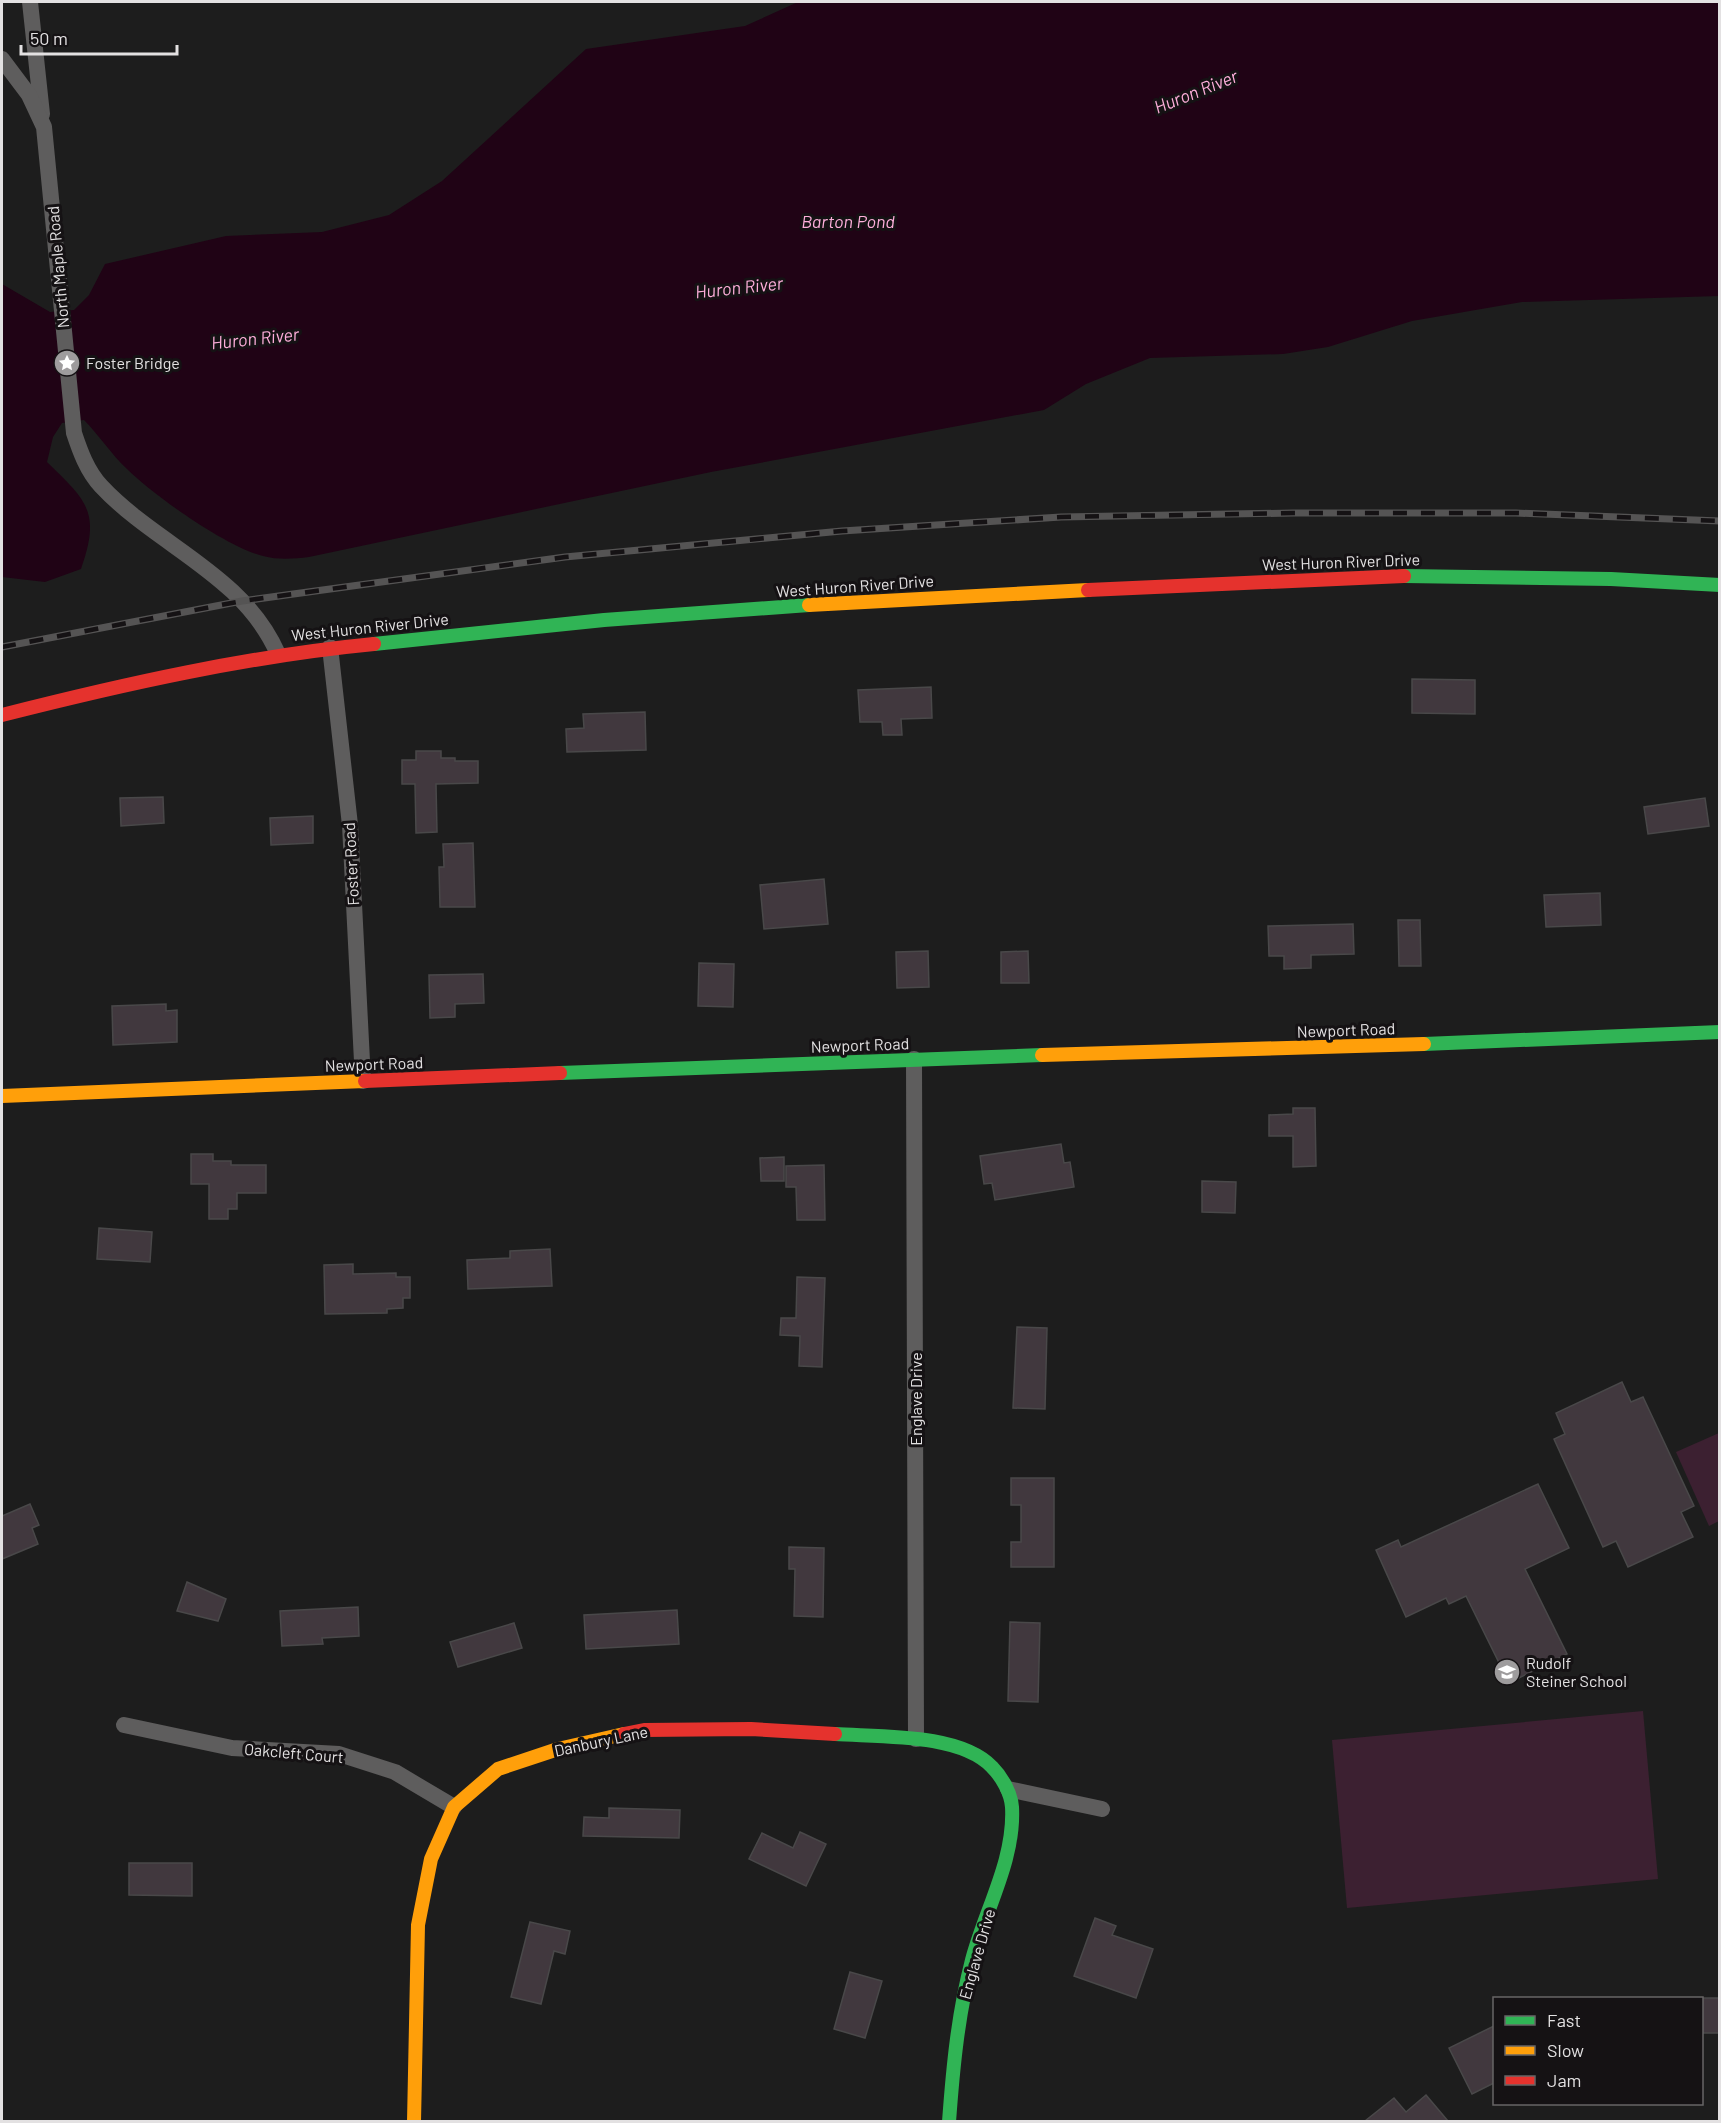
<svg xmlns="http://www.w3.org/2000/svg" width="1721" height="2123" viewBox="0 0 1721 2123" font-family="Barlow,sans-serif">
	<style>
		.green { fill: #3c2031 }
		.water { fill: #200315 }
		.building { fill: #41383e; stroke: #494849; stroke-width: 1.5 }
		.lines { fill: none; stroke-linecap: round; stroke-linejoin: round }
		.street { stroke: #5e5d5d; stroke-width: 16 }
		.fast { stroke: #30b455; stroke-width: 14 }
		.slow { stroke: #ff9f0a; stroke-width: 14 }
		.jam { stroke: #e5322d; stroke-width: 14 }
		.rail-casing { stroke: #555454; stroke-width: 7 }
		.rail { stroke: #151214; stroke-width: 4.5; stroke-dasharray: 14; stroke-linecap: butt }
		.labels { text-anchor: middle; stroke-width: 6; stroke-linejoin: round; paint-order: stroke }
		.street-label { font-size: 16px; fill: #e3e1e2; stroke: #151214 }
		.poi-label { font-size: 16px; fill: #e3e1e2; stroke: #151214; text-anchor: start }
		.water-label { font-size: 18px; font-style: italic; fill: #fdaeda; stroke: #151214 }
	</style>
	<rect width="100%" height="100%" fill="#1d1d1d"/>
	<!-- green -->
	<g class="green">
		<path d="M1719 1433V1521L1709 1526 1676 1452Z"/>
		<path d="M1643 1711 1658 1879 1347 1908 1332 1740Z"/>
	</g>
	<!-- water -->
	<path class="water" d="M798 2H1719V296L1522 302 1412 321 1328 347 1283 354 1150 358 1086 384 1044 410 711 472 309 557C293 559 278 560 263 556 228 548 153 495 127 469 111 454 99 435 84 420L62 423 53 437 47 462C87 501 101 512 81 569L45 582 2 577V284L50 312 74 310 89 295 105 264 226 236 322 232 389 215 442 181 586 49 745 26Z"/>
	<!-- building -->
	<g class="building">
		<path d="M1412 679 1475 680V714L1412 713Z"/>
		<path d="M931 687 932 718 901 719 902 735H883L882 722H860L858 690Z"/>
		<path d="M645 712 646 750 567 752 566 729 584 728 583 714Z"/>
		<path d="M416 751H441V758H455V761H478V783L436 784 437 832 416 833 415 784H402V760H416Z"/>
		<path d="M163 797 164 823 121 826 120 798Z"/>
		<path d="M1705 798 1709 826 1648 834 1644 807Z"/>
		<path d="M313 816V843L271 845 270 818Z"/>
		<path d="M473 843 475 907H440L439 867H444L443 844Z"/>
		<path d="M824 879 828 924 764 929 760 885Z"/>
		<path d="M1600 893 1601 925 1546 927 1544 895Z"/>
		<path d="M1398 920H1420L1421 966H1399Z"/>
		<path d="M1353 924 1354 954 1311 955V968L1284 969V956H1269L1268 926Z"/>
		<path d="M928 951 929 987 897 988 896 952Z"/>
		<path d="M1028 951 1029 983H1001V952Z"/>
		<path d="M699 963 734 964 733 1007 698 1006Z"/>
		<path d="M483 974 484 1003 455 1004V1017L430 1018 429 975Z"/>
		<path d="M166 1004V1011L177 1010V1042L113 1045 112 1006Z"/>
		<path d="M1293 1108H1315L1316 1166 1293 1167V1136H1269V1115L1293 1114Z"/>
		<path d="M1061 1144 1064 1163 1070 1162 1074 1187 995 1200 992 1183 984 1184 980 1156Z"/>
		<path d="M191 1154H213V1161H231V1165H266V1193H237V1209H228V1219H209V1184H191Z"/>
		<path d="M784 1157V1181H761L760 1158Z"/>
		<path d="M824 1165 825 1220H797L796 1187H786V1166Z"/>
		<path d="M1202 1181 1236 1182 1235 1213 1202 1212Z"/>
		<path d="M99 1228 152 1232 150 1262 97 1259Z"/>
		<path d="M550 1249 552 1286 468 1289 467 1260 510 1258V1251Z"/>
		<path d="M353 1264V1274L396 1273V1277H410V1298H403V1308L387 1309V1313L325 1314 324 1265Z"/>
		<path d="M797 1277 825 1278 822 1367 799 1366 800 1336 780 1335 781 1318H796Z"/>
		<path d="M1017 1327 1047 1328 1045 1409 1013 1408Z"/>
		<path d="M1622 1382 1631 1402 1643 1397 1694 1506 1681 1512 1693 1537 1628 1567 1616 1541 1603 1547 1554 1439 1565 1434 1556 1413Z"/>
		<path d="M1011 1478H1054V1567H1011V1542H1021V1505H1011Z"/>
		<path d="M1538 1484 1569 1548 1525 1569 1567 1654 1509 1683 1466 1596 1449 1604 1446 1598 1406 1617 1376 1550 1398 1540 1401 1547Z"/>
		<path d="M30 1504 39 1525 32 1528 38 1544 2 1559V1516Z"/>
		<path d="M789 1547 824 1548 823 1617 794 1616 795 1569H789Z"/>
		<path d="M187 1582 226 1599 218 1621 177 1611Z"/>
		<path d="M358 1607 359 1636 322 1638 323 1644 282 1646 280 1611Z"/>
		<path d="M677 1610 679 1644 586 1649 584 1615Z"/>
		<path d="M1010 1622 1040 1623 1038 1702 1008 1701Z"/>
		<path d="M514 1623 522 1648 458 1667 450 1642Z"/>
		<path d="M609 1808 680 1810 679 1838 583 1836 584 1817 609 1818Z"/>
		<path d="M800 1832 826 1844 806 1886 749 1859 762 1833 793 1848Z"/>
		<path d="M129 1863H192V1896L129 1895Z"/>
		<path d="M1095 1918 1116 1926 1112 1935 1153 1949 1136 1998 1074 1976Z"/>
		<path d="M530 1922 570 1931 565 1954 554 1951 541 2004 511 1997Z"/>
		<path d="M850 1972 882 1981 865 2038 834 2029Z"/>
		<rect x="1701" y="1998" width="18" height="35"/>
		<path d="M1494 2026V2083L1472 2094 1449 2048Z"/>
		<path d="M1426 2095 1448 2121H1365L1394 2098 1406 2112Z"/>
	</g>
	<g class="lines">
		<!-- street -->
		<g class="street">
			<path d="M30 2 42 114"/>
			<path d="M2 59 29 95 44 127 74 433C80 451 87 471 101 486 157 546 243 574 278 654"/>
			<path d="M330 647 350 825 363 1081"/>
			<path d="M914 1059 916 1739"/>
			<path d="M124 1725 232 1748 339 1754 395 1772 454 1807"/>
			<path d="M1008 1789 1102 1809"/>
		</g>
		<!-- fast -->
		<g class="fast">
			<path d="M1404 576 1611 579 1720 585"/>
			<path d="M374 644 604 620 809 605"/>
			<path d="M1424 1044 1720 1032"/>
			<path d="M560 1073 1042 1055"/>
			<path d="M835 1734C879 1737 960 1733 992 1767 1002 1777 1011 1793 1012 1807 1015 1860 985 1910 972 1960 958 2014 953 2067 949 2122"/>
		</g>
		<!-- slow -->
		<g class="slow">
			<path d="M809 605 1088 590"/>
			<path d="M1042 1055 1424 1044"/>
			<path d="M2 1096 365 1081"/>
			<path d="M414 2122 418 1925 431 1859 454 1807 498 1769 558 1749 624 1734"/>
		</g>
		<!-- jam -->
		<g class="jam">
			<path d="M1088 590 1404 576"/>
			<path d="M2 715C124 684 249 656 374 644"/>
			<path d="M365 1081 560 1073"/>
			<path d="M624 1734 644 1730 751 1729 835 1734"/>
		</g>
		<defs>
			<path id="rail" d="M2 647 242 601 565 557 842 531 1061 517 1293 513H1516L1720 521"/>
		</defs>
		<!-- rail casing -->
		<use href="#rail" class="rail-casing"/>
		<!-- rail -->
		<use href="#rail" class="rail"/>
	</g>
	<!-- icons -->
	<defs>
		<symbol id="sight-disc" viewBox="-11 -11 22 22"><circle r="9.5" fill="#9e9c9d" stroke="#151214"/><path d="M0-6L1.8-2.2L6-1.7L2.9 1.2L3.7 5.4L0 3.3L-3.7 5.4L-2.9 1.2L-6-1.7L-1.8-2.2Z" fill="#fff"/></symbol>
		<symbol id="school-disc" viewBox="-11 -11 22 22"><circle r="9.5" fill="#9e9c9d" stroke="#151214"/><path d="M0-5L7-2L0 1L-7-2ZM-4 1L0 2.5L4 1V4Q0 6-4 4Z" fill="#fff"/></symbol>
	</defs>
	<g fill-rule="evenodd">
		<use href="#sight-disc" x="52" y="348" width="30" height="30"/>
		<use href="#school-disc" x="1492" y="1657" width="30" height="30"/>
	</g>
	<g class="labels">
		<!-- street labels -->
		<g class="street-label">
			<text transform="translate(58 267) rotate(-95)" y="6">North Maple Road</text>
			<text transform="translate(1341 562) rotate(-2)" y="6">West Huron River Drive</text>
			<text transform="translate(855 586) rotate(-4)" y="6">West Huron River Drive</text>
			<text transform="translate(370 627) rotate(-6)" y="6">West Huron River Drive</text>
			<text transform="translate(351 864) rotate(-93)" y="6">Foster Road</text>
			<text transform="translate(1346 1030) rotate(-2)" y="6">Newport Road</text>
			<text transform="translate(860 1045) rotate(-2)" y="6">Newport Road</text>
			<text transform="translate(374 1064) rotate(-2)" y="6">Newport Road</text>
			<text transform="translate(916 1399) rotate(-90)" y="6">Englave Drive</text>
			<text transform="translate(601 1741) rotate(-12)" y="6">Danbury Lane</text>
			<text transform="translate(294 1753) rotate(5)" y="6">Oakcleft Court</text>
			<text transform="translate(977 1954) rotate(-74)" y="6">Englave Drive</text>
		</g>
		<!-- poi labels -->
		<g class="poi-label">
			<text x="86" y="369">Foster Bridge</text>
			<text x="1526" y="1669">Rudolf<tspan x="1526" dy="18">Steiner School</tspan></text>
		</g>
		<!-- water labels -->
		<g class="water-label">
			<text transform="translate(1196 92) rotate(-22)" y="6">Huron River</text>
			<text x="848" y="228">Barton Pond</text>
			<text transform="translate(739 288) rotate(-6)" y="6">Huron River</text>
			<text transform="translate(255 339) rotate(-6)" y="6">Huron River</text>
		</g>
	</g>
	<!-- border -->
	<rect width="1721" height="2123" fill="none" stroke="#e3e1e2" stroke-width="6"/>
	<!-- legend -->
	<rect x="1493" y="1997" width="210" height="108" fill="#151214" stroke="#676566" stroke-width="1.5"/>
	<rect x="1505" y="2016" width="30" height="9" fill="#30b455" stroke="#676566" stroke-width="1.5"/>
	<text x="1547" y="2027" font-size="18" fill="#e3e1e2">Fast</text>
	<rect x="1505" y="2046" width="30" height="9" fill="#ff9f0a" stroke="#676566" stroke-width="1.5"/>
	<text x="1547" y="2057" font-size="18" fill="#e3e1e2">Slow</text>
	<rect x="1505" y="2076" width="30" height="9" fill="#e5322d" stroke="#676566" stroke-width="1.5"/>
	<text x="1547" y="2087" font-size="18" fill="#e3e1e2">Jam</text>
	<!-- scale -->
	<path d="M21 45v9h156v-9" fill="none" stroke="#e3e1e2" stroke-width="3"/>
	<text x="30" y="45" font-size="18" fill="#e3e1e2" stroke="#151214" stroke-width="4.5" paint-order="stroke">50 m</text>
</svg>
